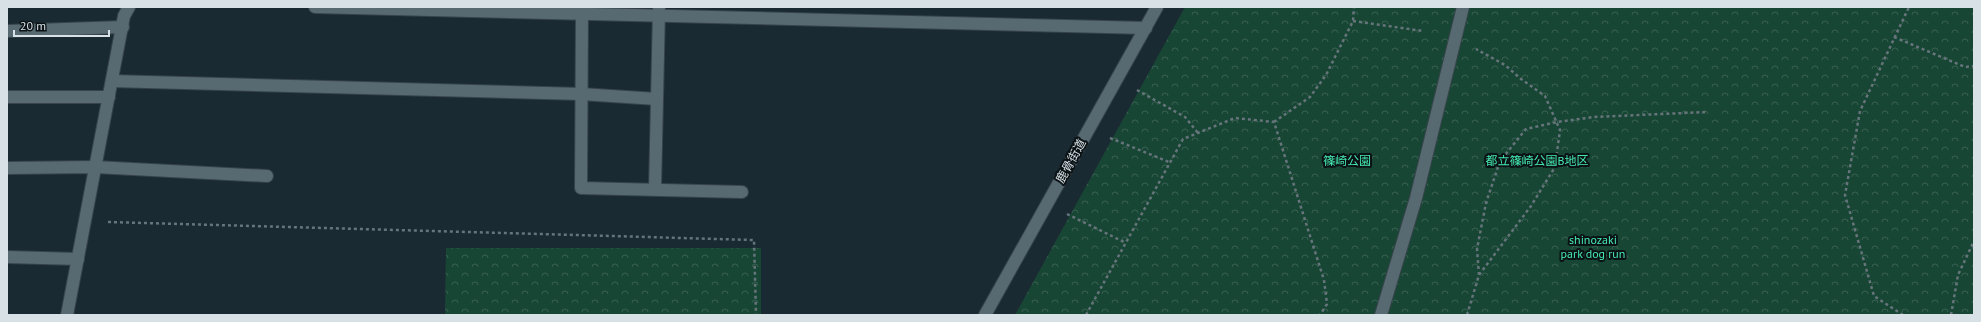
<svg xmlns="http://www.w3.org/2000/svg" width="1981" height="322" viewBox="0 0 1981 322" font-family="'PT Sans','Noto Sans JP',sans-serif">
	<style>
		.park { fill: url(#park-crowns) }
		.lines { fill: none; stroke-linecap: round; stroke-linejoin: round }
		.minor-casing { stroke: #37444b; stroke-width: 14 }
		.path { stroke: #66747b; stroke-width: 2.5; stroke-dasharray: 3 3; stroke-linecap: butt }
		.minor { stroke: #576a72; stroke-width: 12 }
		.labels { text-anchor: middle; stroke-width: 4; stroke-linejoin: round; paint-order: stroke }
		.street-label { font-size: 12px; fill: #d7e1e6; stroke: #0b1215 }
		.park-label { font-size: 12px; fill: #44e8ae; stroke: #0b1215 }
	</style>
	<defs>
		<pattern id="park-crowns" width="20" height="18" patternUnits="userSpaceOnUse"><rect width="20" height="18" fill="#184634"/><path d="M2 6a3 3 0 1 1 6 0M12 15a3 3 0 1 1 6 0" fill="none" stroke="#396051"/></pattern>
	</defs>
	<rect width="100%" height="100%" fill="#1a2a32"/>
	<!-- park -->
	<g class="park">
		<path d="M1185 7H1974V315H1015Z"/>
		<path d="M446 248H761V315H445Z"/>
	</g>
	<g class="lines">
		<defs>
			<g id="minor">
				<path d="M315 7 1146 28"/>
				<path d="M582 7 581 188 742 192"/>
				<path d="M7 31 123 27"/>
				<path d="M112 81 581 94 657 99"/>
				<path d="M7 97H109"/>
				<path d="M7 168 95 167 267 176"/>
				<path d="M655 189 659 9"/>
				<path d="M7 257 78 259"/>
				<path d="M67 315 124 16 129 7"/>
				<path d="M985 315 1157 7"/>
				<path d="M1381 315 1416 198 1463 7"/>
			</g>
		</defs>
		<!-- minor casing -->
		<use href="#minor" class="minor-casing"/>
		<!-- path -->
		<g class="path">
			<path d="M1353 21 1423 31"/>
			<path d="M1894 37 1965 67 1974 66"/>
			<path d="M1137 90 1185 117 1198 133"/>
			<path d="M1274 122 1310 97 1326 75 1353 21 1354 7"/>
			<path d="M1110 138 1169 162"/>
			<path d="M1067 214 1126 243"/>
			<path d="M108 222 754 240 756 315"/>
			<path d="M1479 275 1477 249 1486 203 1500 161 1526 129 1557 122 1594 117 1707 112"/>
			<path d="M1086 315 1183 139 1235 118 1274 122 1324 280 1327 304 1320 315"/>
			<path d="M1467 315 1479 275 1531 206 1555 167 1560 130 1545 96 1521 79 1505 65 1476 49"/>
			<path d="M1903 315 1874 296 1845 195 1860 111 1909 7"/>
			<path d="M1951 315 1958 275 1974 241"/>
		</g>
		<!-- minor -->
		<use href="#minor" class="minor"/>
	</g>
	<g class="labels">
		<!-- street labels -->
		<g class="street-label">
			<text transform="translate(1071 161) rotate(-61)" y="4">鹿骨街道</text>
		</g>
		<!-- park labels -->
		<g class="park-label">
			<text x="1347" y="165">篠崎公園</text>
			<text x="1537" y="165">都立篠崎公園B地区</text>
			<text x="1593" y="244">shinozaki<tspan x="1593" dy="14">park dog run</tspan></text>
		</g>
	</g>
	<!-- border -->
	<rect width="1981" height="322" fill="none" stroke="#d7e1e6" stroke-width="16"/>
	<!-- scale -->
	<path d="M14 30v6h95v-6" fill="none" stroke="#d7e1e6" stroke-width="2"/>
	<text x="20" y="30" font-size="12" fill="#d7e1e6" stroke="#0b1215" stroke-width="3" paint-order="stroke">20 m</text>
</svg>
